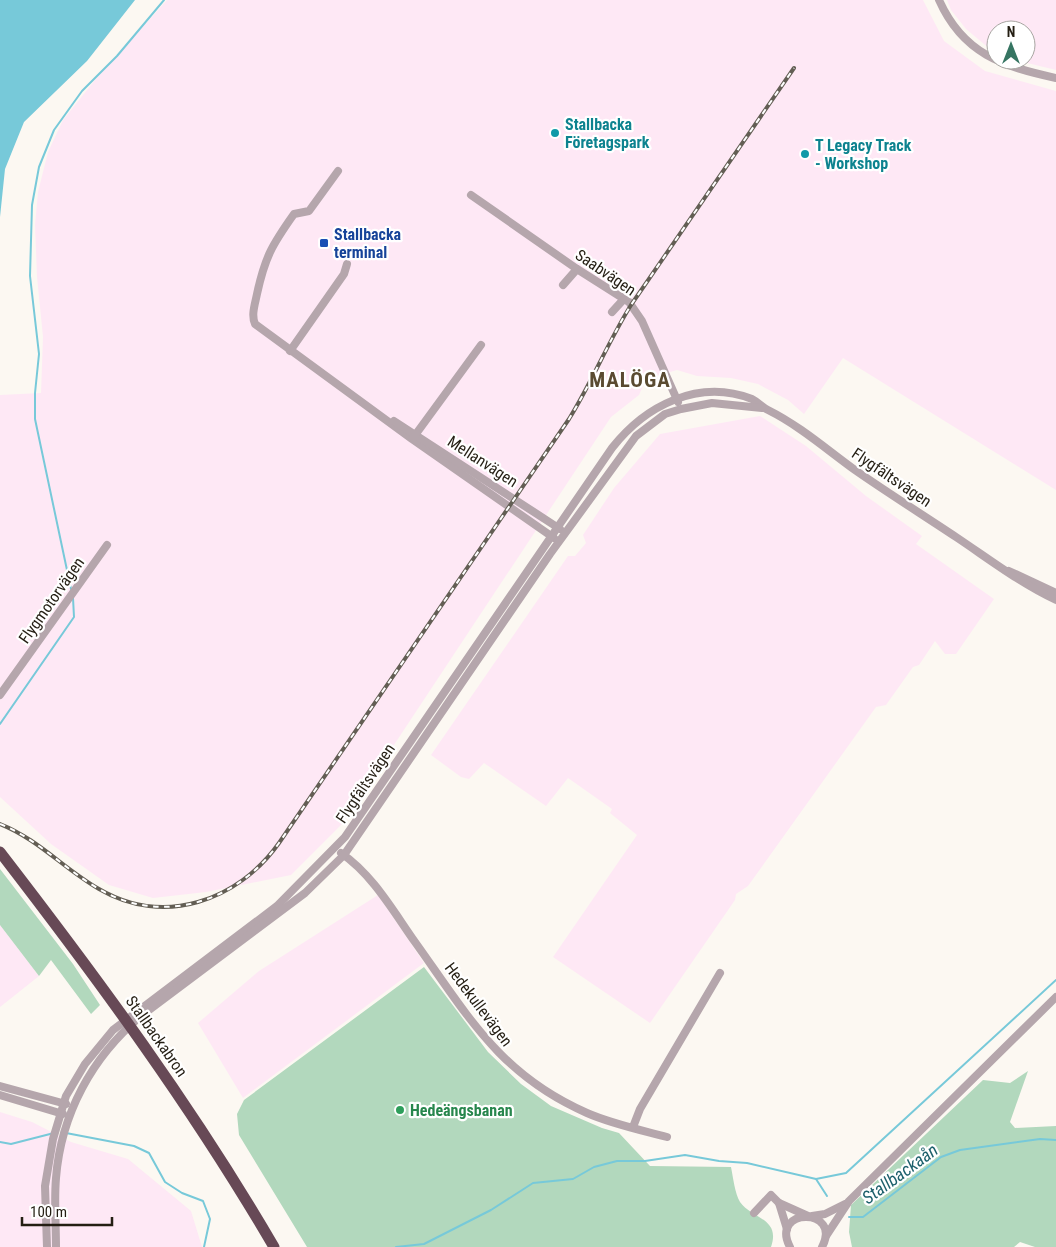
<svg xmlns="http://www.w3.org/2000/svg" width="1056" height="1247" viewBox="0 0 1056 1247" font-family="'Roboto Condensed',sans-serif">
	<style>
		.industrial { fill: #fee8f5 }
		.green { fill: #b2d8bd }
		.water { fill: #77c9d9 }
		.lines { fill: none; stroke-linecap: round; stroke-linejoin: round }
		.stream { stroke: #77c9d9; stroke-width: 2 }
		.minor { stroke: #b5a6ac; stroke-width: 8 }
		.highway { stroke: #674956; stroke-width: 11 }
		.rail-casing { stroke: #635e54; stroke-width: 4 }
		.rail { stroke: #fff; stroke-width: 2; stroke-dasharray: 5.5; stroke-linecap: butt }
		.culture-dot { fill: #0f9aa8; stroke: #fff; stroke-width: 2 }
		.transit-dot { fill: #1a4fb4; stroke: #fff; stroke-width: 2 }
		.leisure-dot { fill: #2e9e5b; stroke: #fff; stroke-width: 2 }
		.labels { text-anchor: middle; stroke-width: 4.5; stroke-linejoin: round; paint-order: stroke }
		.culture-label { font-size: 16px; font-weight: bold; fill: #0d838f; stroke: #fff; text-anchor: start }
		.transit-label { font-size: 16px; font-weight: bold; fill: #164399; stroke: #fff; text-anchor: start }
		.street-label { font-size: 16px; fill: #241e13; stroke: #fff }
		.leisure-label { font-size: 16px; font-weight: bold; fill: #27864d; stroke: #fff; text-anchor: start }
		.water-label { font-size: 18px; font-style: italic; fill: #1d606c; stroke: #fff }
		.district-label { font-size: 21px; font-weight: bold; letter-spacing: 1px; fill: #5a4b31; stroke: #fff }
	</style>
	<rect width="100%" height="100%" fill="#fcf8f2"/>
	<!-- industrial -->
	<g class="industrial">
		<path d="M167 0H923L944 41 985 71 1056 91V490L843 358 804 414 788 400 758 384 731 378 697 376 677 370 646 379 639 395 611 417 341 825 291 875 206 892 153 898 109 885 51 844 0 797V395L41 393 43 337 37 277 35 225 38 192 48 152 63 120 95 80Z"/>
		<path d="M947 0H1056V70L1015 60H1026V30H996V54L966 29 951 10Z"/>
		<path d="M760 416 806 446 866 496 922 536 916 544 994 599 956 654H945L935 641 919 665 913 667 886 705 876 707 748 886 736 894 735 900 650 1023 553 957 637 835 610 813 612 809 568 778 546 806 484 763 469 779 461 777 431 755 568 556H575L586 543 583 535 614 488 660 434Z"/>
		<path d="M378 895 424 963 243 1098 198 1023 259 971Z"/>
		<path d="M0 925 39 976 0 1007Z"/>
		<path d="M0 1112 32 1122 71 1142 128 1159 191 1211 202 1247H0Z"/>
	</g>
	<!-- green -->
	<g class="green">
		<path d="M0 869 73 964 100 1005 91 1014 51 960 39 976 0 925Z"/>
		<path d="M424 967 488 1052 521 1084 551 1106 602 1128 619 1133 650 1166 731 1167C733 1177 735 1194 740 1202 752 1219 781 1218 771 1247H307L239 1135 237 1114 244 1100Z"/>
		<path d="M1028 1071 1010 1122 1015 1128 1056 1126V1247H1035L1020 1242 1014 1247H852L849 1232 851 1205 983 1080 1010 1083Z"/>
	</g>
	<!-- water -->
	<path class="water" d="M0 0H135L87 61 24 122 5 169 0 217Z"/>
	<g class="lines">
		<!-- stream -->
		<g class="stream">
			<path d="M71 589 35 419V393L39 354 30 276 32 205 39 167 54 130 82 91 117 56 164 0"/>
			<path d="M0 724 74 617 73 598"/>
			<path d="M66 1133 134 1146 149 1153 165 1182 182 1193 203 1201 210 1219 204 1247"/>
			<path d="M0 1142 11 1144 54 1133"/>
			<path d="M816 1179 827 1196"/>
			<path d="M849 1217H863L941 1157 960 1150 1040 1139 1056 1140"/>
			<path d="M396 1247 424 1244 491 1210 533 1183 573 1179 594 1167 617 1161H645L685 1155 719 1161 747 1163 816 1179 846 1173 1056 980"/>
		</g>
		<!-- minor -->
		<g class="minor">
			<path d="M939 0C963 54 1002 66 1056 78"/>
			<path d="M338 171 309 211 294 214C272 245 265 257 257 294 255 304 251 315 255 324L412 439 554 538"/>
			<path d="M471 195 577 269 629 302 642 321 678 402"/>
			<path d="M563 285 577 269"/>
			<path d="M612 312 623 300"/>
			<path d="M290 351 344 274 347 264"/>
			<path d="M394 421 560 529"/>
			<path d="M413 438 481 345"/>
			<path d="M1009 571 1056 593"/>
			<path d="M0 695 107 545"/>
			<path d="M341 853C373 875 393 911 415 942 468 1016 500 1075 587 1113 612 1124 641 1130 667 1137"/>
			<path d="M0 1086 66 1104"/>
			<path d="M0 1095 63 1114"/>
			<path d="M633 1127 640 1109 720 973"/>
			<path d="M779 1203 787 1229"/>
			<path d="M754 1213 771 1195 779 1203 808 1216"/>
			<path d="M812 1216 825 1214 845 1204"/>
			<path d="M826 1236 849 1201 1056 997"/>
			<path d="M47 1247 45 1186 53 1139 66 1096 85 1064 113 1030 277 906 345 837 612 448C645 406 698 378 752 399 758 402 762 407 768 410 800 426 826 449 855 470 888 493 923 515 956 537 989 559 1020 583 1056 600"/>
			<path d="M56 1247C56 1224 54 1201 56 1178 61 1114 92 1057 141 1016L305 893 344 855 550 554 636 436 665 414 681 409 712 403 762 408"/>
			<path d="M790 1247C769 1207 843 1207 822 1247"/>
		</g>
		<!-- highway -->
		<path class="highway" d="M0 852C98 979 193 1108 274 1247"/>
		<defs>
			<path id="rail" d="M0 824C38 839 64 869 99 889 164 927 238 901 279 843L569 419C592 382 608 342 631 305L794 68"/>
		</defs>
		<!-- rail casing -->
		<use href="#rail" class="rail-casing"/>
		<!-- rail -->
		<use href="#rail" class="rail"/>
	</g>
	<!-- markers -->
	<g class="culture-dot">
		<circle cx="555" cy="133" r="5"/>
		<circle cx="805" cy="154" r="5"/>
	</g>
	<rect class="transit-dot" x="319" y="238" width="10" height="10" rx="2.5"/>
	<circle class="leisure-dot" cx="400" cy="1110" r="5"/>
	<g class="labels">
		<!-- culture labels -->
		<g class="culture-label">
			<text x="565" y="130">Stallbacka<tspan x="565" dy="18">Företagspark</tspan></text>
			<text x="815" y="151">T Legacy Track<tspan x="815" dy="18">- Workshop</tspan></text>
		</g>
		<!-- transit labels -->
		<g class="transit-label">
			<text x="334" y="240">Stallbacka<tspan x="334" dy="18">terminal</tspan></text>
		</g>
		<!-- street labels -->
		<g class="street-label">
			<text transform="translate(606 272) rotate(34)" y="6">Saabvägen</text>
			<text transform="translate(483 461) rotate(33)" y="6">Mellanvägen</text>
			<text transform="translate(892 477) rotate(34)" y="6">Flygfältsvägen</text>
			<text transform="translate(51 600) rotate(-55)" y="6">Flygmotorvägen</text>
			<text transform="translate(365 783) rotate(-56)" y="6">Flygfältsvägen</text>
			<text transform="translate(479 1004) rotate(53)" y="6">Hedekullevägen</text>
			<text transform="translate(157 1036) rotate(55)" y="6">Stallbackabron</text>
		</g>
		<!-- leisure labels -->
		<g class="leisure-label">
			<text x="410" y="1116">Hedeängsbanan</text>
		</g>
		<!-- water labels -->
		<g class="water-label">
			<text transform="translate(900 1174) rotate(-36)" y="6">Stallbackaån</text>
		</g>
		<!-- district labels -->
		<g class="district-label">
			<text x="630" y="387">MALÖGA</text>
		</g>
	</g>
	<!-- north arrow -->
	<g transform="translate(1011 45)"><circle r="24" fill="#ffffff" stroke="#a7a5a1"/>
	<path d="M0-4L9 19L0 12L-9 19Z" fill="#367562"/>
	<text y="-8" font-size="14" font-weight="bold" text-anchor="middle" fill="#241e13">N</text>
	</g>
	<!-- scale -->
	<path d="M22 1217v8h90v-8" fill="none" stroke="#241e13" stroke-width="2.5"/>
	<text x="30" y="1217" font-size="15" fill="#241e13" stroke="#ffffff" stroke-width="4" paint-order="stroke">100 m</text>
</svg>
